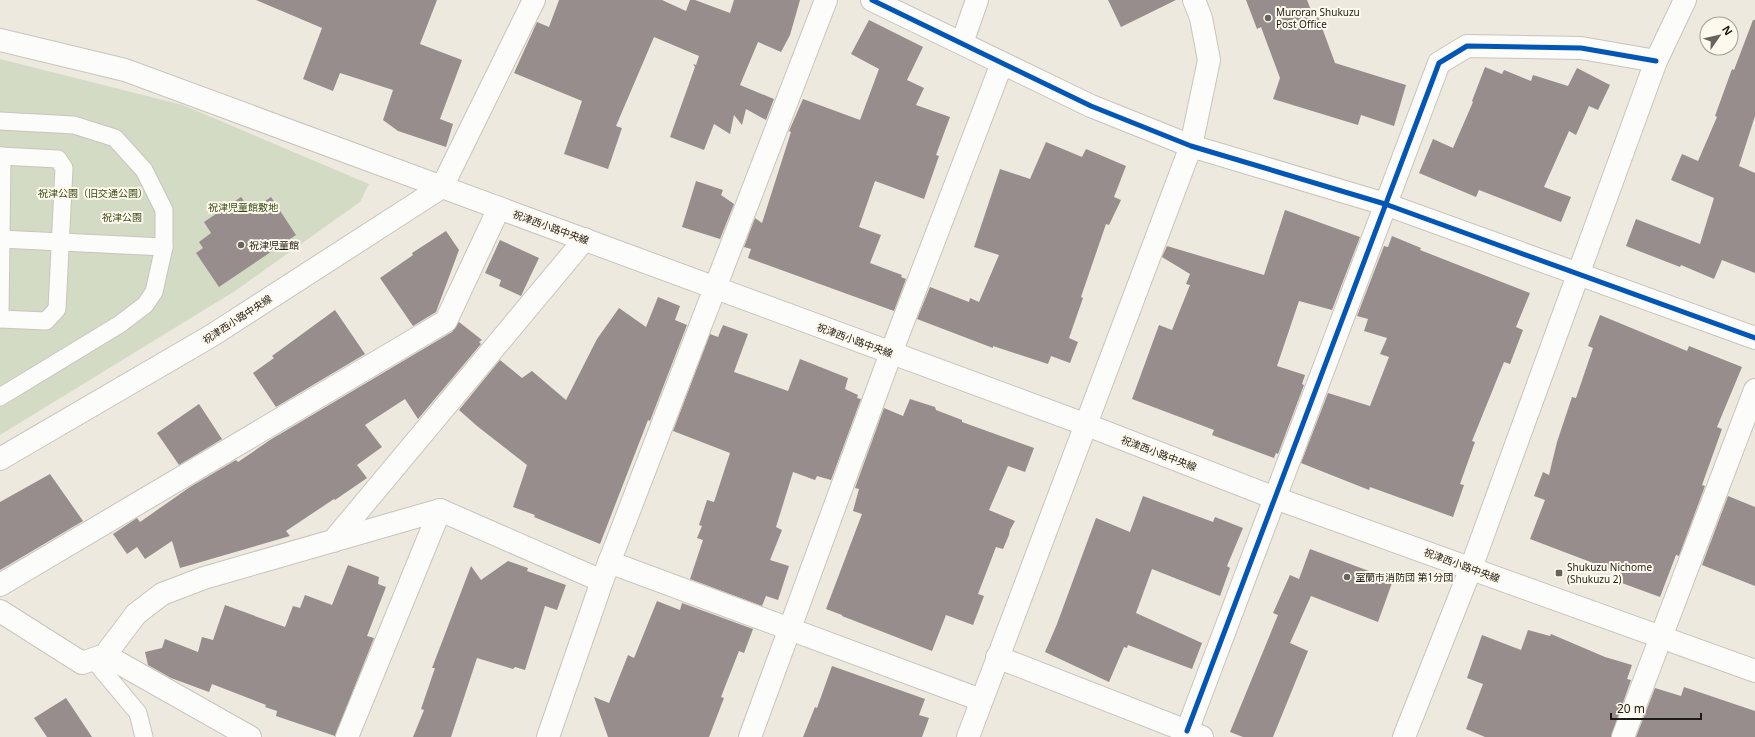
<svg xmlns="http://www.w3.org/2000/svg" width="1755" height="737" viewBox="0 0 1755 737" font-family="'Noto Sans','Noto Sans JP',sans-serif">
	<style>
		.green { fill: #d4dbc5 }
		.building { fill: #968d8c }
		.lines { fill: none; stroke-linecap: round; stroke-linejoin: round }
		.lane-casing { stroke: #c9c4bc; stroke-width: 19 }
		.street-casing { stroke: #c9c4bc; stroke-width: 24 }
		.secondary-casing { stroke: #c9c4bc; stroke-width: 24 }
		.lane { stroke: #fcfcfa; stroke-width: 17 }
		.street { stroke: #fcfcfa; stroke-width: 22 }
		.secondary { stroke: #fcfcfa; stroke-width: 22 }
		.cycleway-casing { stroke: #fef8ed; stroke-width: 8 }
		.cycleway { stroke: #0057b8; stroke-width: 5 }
		.poi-dot { fill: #67645c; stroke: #fef8ed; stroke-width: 1.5 }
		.labels { text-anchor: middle; stroke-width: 4; stroke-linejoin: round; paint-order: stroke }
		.poi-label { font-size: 10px; fill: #1f1c15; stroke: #fef8ed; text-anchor: start }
		.park-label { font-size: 10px; fill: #344c14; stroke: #fef8ed }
		.street-label { font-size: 10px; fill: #1f1c15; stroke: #fef8ed }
	</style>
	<rect width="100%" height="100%" fill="#eee9df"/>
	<!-- green -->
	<path class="green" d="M0 59 183 105 369 184 360 202 235 291 0 435Z"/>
	<!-- building -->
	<g class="building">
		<path d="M256 0H437L420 44 462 60 440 119 453 124 446 147 398 131 383 120 393 90 340 73 333 91 303 79 322 28Z"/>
		<path d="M559 0H662L686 11 690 0H695L730 13 734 0H800L790 35 781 52 758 42 740 85 774 99 766 120 746 109 742 125 734 115 730 134 714 124 704 150 670 137 695 67 693 64 696 65 699 56 654 37 616 126 622 128 608 169 564 154 582 101 514 73 537 22 549 27Z"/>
		<path d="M1108 0H1176L1121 27Z"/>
		<path d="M1246 0H1307L1313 15 1317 14 1335 63 1406 85 1394 126 1361 115 1358 125 1273 99 1280 78 1261 27 1257 29Z"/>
		<path d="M869 20 923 47 907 80 924 88 916 105 950 117 936 155 939 156 924 199 875 181 859 227 881 235 870 263 902 275 901 277 906 279 894 311 748 258 751 249 744 247 755 218 762 223 791 132 789 131 803 99 860 120 879 69 851 54Z"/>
		<path d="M1753 20H1755V116L1739 166 1755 173V273L1722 260 1714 279 1681 265 1680 267 1626 246 1636 219 1700 244 1714 198 1671 180 1682 154 1698 161 1717 117 1715 116 1732 69 1734 70Z"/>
		<path d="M1485 67 1502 74 1504 70 1531 81 1533 75 1568 86 1577 68 1610 85 1598 110 1589 106 1576 135 1569 131 1544 187 1571 197 1561 222 1479 190 1476 197 1419 173 1433 139 1453 148 1473 102 1472 101Z"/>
		<path d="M1046 142 1082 157 1086 149 1126 166 1114 197 1121 200 1109 225 1106 224 1081 297 1083 298 1069 338 1078 342 1070 363 1051 356 1048 364 993 346V348L917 319 930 287 969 302 970 298 979 302 999 255 974 247 1000 169 1030 179Z"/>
		<path d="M696 181 723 190 721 195 734 204 720 239 682 227Z"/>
		<path d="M241 197 251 211 271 197 296 235 219 287 196 253 203 248 199 242 211 233 204 222Z"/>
		<path d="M1285 210 1360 237 1332 310 1299 301 1277 366 1305 375 1302 384 1304 385 1278 454 1276 453 1274 458 1212 435 1214 430 1132 399 1159 325 1172 330 1190 285 1186 284 1190 274 1162 257 1167 246 1264 275Z"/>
		<path d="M446 231 459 250 436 312 413 326 380 278 413 255 412 253Z"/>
		<path d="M1392 236 1421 248 1420 250 1530 293 1516 327 1523 330 1510 364 1504 362 1472 441 1475 442 1460 484 1464 485 1453 517 1370 487 1369 490 1301 463 1328 393 1370 406 1389 357 1380 354 1387 338 1364 331 1368 319 1357 316 1384 246 1388 247Z"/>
		<path d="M500 240 539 258 521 296 499 286 501 280 485 273Z"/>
		<path d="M658 297 680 306 675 320 687 325 650 421 648 420 600 544 534 517 535 515 513 507 527 465 477 426 459 410 500 360 522 378 532 371 566 400 597 339 619 308 646 327Z"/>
		<path d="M335 310 365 354 276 407 253 373 274 358 272 356Z"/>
		<path d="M1600 315 1687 351 1689 346 1742 367 1717 427 1722 429 1702 485 1705 486 1679 556 1676 555 1660 597 1619 582 1622 574 1530 539 1545 500 1534 496 1543 472 1549 475 1557 442 1572 397 1576 398 1593 348 1588 346Z"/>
		<path d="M459 322 482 340 479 342 481 344 418 419 405 399 365 425 382 447 357 465 367 478 335 500 334 499 286 531 290 536 180 568 172 541 145 559 137 547 127 554 113 534 137 518 140 522 190 487 236 460 238 462 270 440 452 332Z"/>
		<path d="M723 325 748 334 734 372 788 391 800 359 848 378 845 389 858 395 857 398 861 399 831 480 817 476 815 480 793 472 776 527 782 530 770 560 789 566 778 600 766 596 762 606 690 579 703 540 697 538 702 526 699 525 707 500 714 502 730 453 673 431 710 334 718 337Z"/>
		<path d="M910 399 935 407 936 410 962 420V422L1034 448 1025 472 1008 466 989 510 1015 521 1010 530 1009 535 1003 549 996 547 978 594 984 596 973 625 946 615 932 651 842 616V615L826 609 862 514 853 511 859 489 855 488 884 408 903 416Z"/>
		<path d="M199 404 222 439 179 465 157 433Z"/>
		<path d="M50 474 83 521 0 570V502Z"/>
		<path d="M1143 496 1213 522 1215 517 1243 528 1227 566 1230 568 1220 596 1152 569 1136 613 1202 643 1192 669 1128 645 1127 648 1124 647 1109 682 1045 652 1057 624 1096 518 1130 532Z"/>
		<path d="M1728 496 1755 507V586L1702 565Z"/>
		<path d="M1310 549 1393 580 1378 622 1311 596 1290 643 1308 651 1273 737H1243L1230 732 1278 615 1273 613 1290 575 1299 579Z"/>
		<path d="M508 561 528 568 527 571 566 585 557 610 545 606 525 670 515 667 513 669 477 658 451 737H413L424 710 421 709 435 668H432L471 566 481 580Z"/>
		<path d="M348 565 379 577 378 584 386 587 367 636 374 638 335 736 276 716 277 711 265 707 266 705 212 684 209 692 171 678 148 665 145 652 162 648 165 639 198 652 202 637 213 640 225 605 285 627 293 606 300 608 305 595 332 605Z"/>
		<path d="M657 601 680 610 682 603 753 629 744 653 739 651 721 697 724 698 709 737H608L594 697 609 703 628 655 634 658Z"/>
		<path d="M1528 630 1550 636 1551 634 1605 657 1632 665 1627 679 1631 680 1611 737H1485L1466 729 1483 684 1467 678 1482 635 1521 650Z"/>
		<path d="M832 666 925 699 919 715 929 718 922 737H803L815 707 817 708Z"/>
		<path d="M1684 687 1755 711V737H1636L1655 688 1681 696Z"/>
		<path d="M66 698 92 737H47L34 718Z"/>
	</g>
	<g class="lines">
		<defs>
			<g id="lane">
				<path d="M0 121 74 125 115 138 144 170 164 210V247L154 292 145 305 120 324 0 397"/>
				<path d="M0 156 58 159 64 168 57 309 46 321 0 319"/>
				<path d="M0 239 164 247"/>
				<path d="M0 319 2 156"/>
				<path d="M93 659 138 713 144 737"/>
			</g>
			<g id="street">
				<path d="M872 0 1091 106 1191 146 1385 204 1755 338"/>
				<path d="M0 40 125 70 442 187 534 0"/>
				<path d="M962 43 977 0"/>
				<path d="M333 541 585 239"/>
				<path d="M609 562 981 700"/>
				<path d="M0 585 446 321 499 208"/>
				<path d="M0 611 82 663 105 655 136 614 162 594 204 578 440 510 602 581"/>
				<path d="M105 655 250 737"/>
				<path d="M997 657 1202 737"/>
				<path d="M1187 731 1439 63 1467 46 1581 48 1656 61"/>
				<path d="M347 737 440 510"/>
				<path d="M548 737 602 581 826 0"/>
				<path d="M750 737 891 353 1002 63"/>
				<path d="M968 737 1191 146 1209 60 1201 18 1194 0"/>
				<path d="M1404 737 1471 568 1656 61 1685 0"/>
				<path d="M1623 737 1755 390"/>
			</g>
			<path id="secondary" d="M0 459 211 336 442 187 1087 425 1275 498 1755 671"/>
		</defs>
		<!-- lane casing -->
		<use href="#lane" class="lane-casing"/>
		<!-- street casing -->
		<use href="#street" class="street-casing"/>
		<!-- secondary casing -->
		<use href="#secondary" class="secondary-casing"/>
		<!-- lane -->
		<use href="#lane" class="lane"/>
		<!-- street -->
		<use href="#street" class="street"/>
		<!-- secondary -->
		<use href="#secondary" class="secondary"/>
		<defs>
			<g id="cycleway">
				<path d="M872 0 1091 106 1191 146 1385 204 1755 338"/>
				<path d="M1187 731 1439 63 1467 46 1581 48 1656 61"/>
			</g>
		</defs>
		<!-- cycleway casing -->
		<use href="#cycleway" class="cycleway-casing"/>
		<!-- cycleway -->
		<use href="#cycleway" class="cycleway"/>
	</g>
	<!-- markers -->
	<g class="poi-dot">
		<circle cx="1268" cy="18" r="4"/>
		<circle cx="241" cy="245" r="4"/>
		<rect x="1555" y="569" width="8" height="8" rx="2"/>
		<circle cx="1347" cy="577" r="4"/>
	</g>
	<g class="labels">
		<!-- poi labels -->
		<g class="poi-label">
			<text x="1276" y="16">Muroran Shukuzu<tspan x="1276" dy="12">Post Office</tspan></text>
			<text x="249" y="249">祝津児童館</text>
			<text x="1567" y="571">Shukuzu Nichome<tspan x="1567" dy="12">(Shukuzu 2)</tspan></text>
			<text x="1355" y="581">室蘭市消防団 第1分団</text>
		</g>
		<!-- park labels -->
		<g class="park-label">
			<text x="93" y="197">祝津公園（旧交通公園）</text>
			<text x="243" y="211">祝津児童館敷地</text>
			<text x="122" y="221">祝津公園</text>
		</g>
		<!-- street labels -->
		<g class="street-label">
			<text transform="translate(551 227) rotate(20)" y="4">祝津西小路中央線</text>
			<text transform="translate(237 319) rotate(-33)" y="4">祝津西小路中央線</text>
			<text transform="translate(855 340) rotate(20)" y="4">祝津西小路中央線</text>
			<text transform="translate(1159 453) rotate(21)" y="4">祝津西小路中央線</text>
			<text transform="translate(1462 565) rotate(20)" y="4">祝津西小路中央線</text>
		</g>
	</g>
	<!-- north arrow -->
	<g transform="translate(1719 36) rotate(56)"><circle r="19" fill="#fef8ed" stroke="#a5a097"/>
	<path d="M0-3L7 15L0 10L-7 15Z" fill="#67645c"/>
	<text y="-6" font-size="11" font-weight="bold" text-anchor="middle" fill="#1f1c15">N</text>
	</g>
	<!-- scale -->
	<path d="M1611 713v6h90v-6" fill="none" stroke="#1f1c15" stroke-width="2"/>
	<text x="1617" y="713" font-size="12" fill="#1f1c15" stroke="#fef8ed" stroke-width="3" paint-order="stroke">20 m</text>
</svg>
